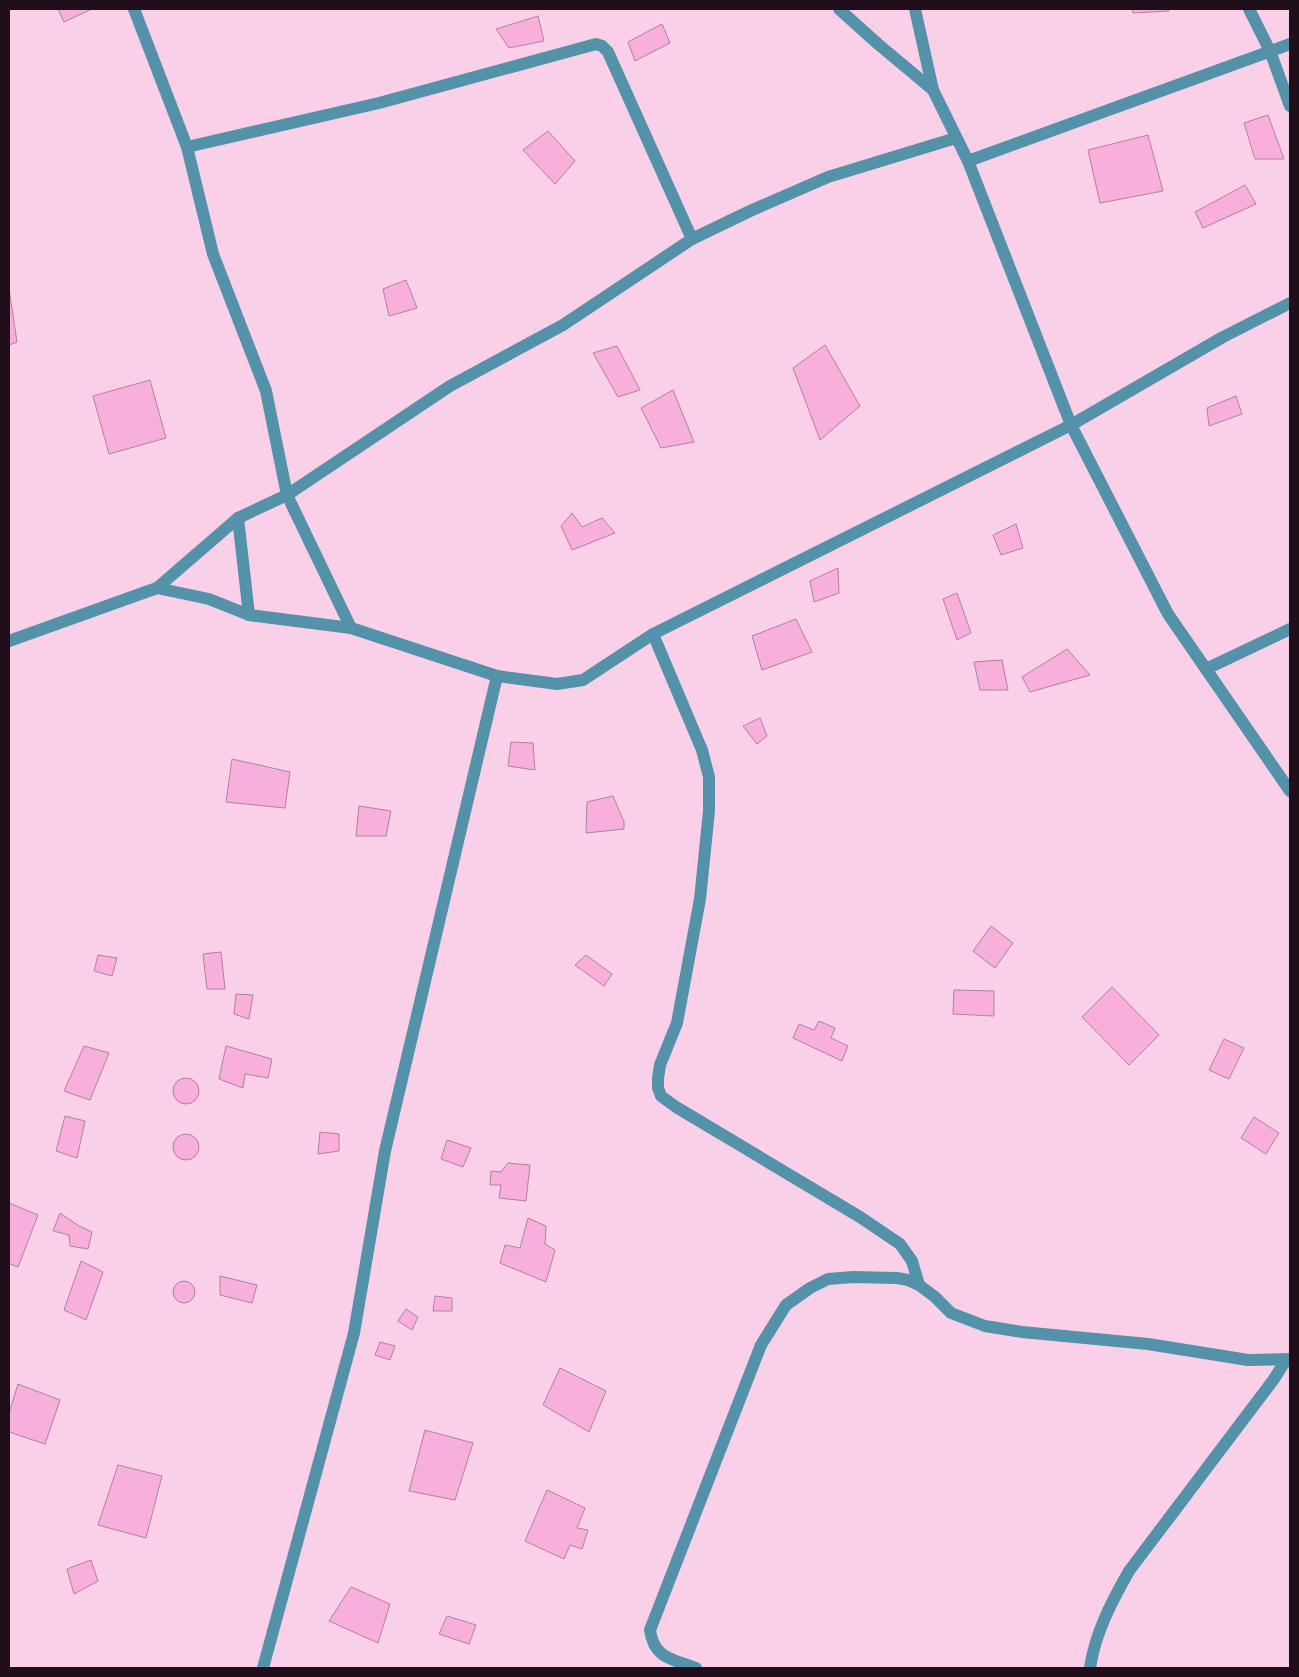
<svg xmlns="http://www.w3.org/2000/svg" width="1299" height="1677" viewBox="0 0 1299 1677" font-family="'IBM Plex Serif',serif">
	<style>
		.building { fill: #f8afdc; stroke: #b0819e }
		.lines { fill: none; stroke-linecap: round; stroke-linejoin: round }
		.minor { stroke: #5392a8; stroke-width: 12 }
	</style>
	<rect width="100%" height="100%" fill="#fad0e9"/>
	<!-- building -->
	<g class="building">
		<path d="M58 9H92L64 22Z"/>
		<path d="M1132 9H1168L1169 11 1133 13Z"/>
		<path d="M538 16 544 41 509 48 496 29Z"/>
		<path d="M662 24 670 43 635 61 628 42Z"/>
		<path d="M1268 115 1284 159H1255L1244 123Z"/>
		<path d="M548 131 575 161 555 184 523 150Z"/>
		<path d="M1148 135 1163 191 1100 203 1088 150Z"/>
		<path d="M1245 185 1256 204 1203 228 1195 212Z"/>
		<path d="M406 280 417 308 389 316 383 289Z"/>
		<path d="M9 289 17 342 9 345Z"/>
		<path d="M825 345 860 406 820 440 793 368Z"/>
		<path d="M617 346 640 390 618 397 593 353Z"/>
		<path d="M150 380 166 438 109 454 93 396Z"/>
		<path d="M673 390 694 442 661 448 641 408Z"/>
		<path d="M1236 396 1242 414 1209 426 1207 408Z"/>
		<path d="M572 513 582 527 602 518 615 533 572 550 561 526Z"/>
		<path d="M1016 524 1023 548 1001 555 993 535Z"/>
		<path d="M838 568 839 593 814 602 810 581Z"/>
		<path d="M957 593 971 633 957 640 943 599Z"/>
		<path d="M796 619 812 652 762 670 752 636Z"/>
		<path d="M1067 649 1090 675 1030 692 1022 677Z"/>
		<path d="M1002 660 1008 690H980L974 662Z"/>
		<path d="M760 718 767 736 757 744 743 726Z"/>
		<path d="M511 742 533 743 535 770 508 766Z"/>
		<path d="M232 759 290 772 285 808 226 802Z"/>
		<path d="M613 796 624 822V829L586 833 587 802Z"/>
		<path d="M359 806 391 811 386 836H356Z"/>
		<path d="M991 926 1013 943 995 968 973 951Z"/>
		<path d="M221 952 225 989H207L203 954Z"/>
		<path d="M98 955 117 958 112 976 94 971Z"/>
		<path d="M586 955 612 974 604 986 575 965Z"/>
		<path d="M1112 987 1159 1035 1129 1065 1082 1017Z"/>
		<path d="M954 990 994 991V1016L953 1014Z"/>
		<path d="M236 994 253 995 249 1019 234 1014Z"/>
		<path d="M819 1021 835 1028 831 1038 848 1046 842 1061 793 1038 799 1024 814 1030Z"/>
		<path d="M1224 1039 1244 1048 1229 1079 1209 1070Z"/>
		<path d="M84 1046 109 1053 90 1100 64 1091Z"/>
		<path d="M226 1046 272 1059 268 1078 245 1074 243 1088 219 1079Z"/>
		<circle cx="186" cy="1091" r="13"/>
		<path d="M65 1116 85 1121 77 1158 56 1151Z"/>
		<path d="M1254 1117 1279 1133 1266 1154 1241 1138Z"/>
		<path d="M320 1132 339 1134V1151L318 1154Z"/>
		<circle cx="186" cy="1147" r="13"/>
		<path d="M447 1140 471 1148 463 1167 441 1159Z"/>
		<path d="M508 1163 530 1165 526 1201 499 1198 501 1185H490L491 1171 501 1172Z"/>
		<path d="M9 1203 38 1215 18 1267 9 1264Z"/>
		<path d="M60 1213 79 1226 92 1232 88 1249 70 1246 69 1235 53 1231Z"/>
		<path d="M528 1218 546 1226 545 1244 555 1250 546 1282 500 1263 505 1245 520 1248Z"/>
		<path d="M81 1261 103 1272 86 1320 64 1310Z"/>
		<path d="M220 1276 257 1285 252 1303 220 1295Z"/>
		<circle cx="184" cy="1292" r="11"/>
		<path d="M435 1296 452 1298V1311H433Z"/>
		<path d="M406 1309 418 1317 412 1330 398 1321Z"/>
		<path d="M380 1342 395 1346 390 1360 375 1355Z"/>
		<path d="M560 1368 606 1391 589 1432 543 1405Z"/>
		<path d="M18 1384 60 1400 45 1444 9 1432V1413Z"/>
		<path d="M425 1430 473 1443 455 1500 409 1491Z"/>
		<path d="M118 1465 162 1476 146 1538 98 1525Z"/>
		<path d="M547 1490 585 1508 577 1528 588 1530 582 1549 570 1545 564 1559 525 1541Z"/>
		<path d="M91 1560 98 1581 74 1594 67 1569Z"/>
		<path d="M351 1587 390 1604 378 1643 329 1621Z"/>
		<path d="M447 1616 476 1625 469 1644 439 1634Z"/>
	</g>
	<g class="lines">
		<!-- minor -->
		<g class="minor">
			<path d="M839 9 878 44 933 90 968 161 1071 425 1168 614 1290 791"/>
			<path d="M915 9 933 90"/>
			<path d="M1249 9 1270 51 1290 106"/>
			<path d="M187 147 379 103 596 44 602 46 608 52 692 239"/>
			<path d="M968 161 1290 44"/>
			<path d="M238 518 249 615"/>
			<path d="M157 588 209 599 249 615 351 628 497 676"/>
			<path d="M351 628 287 495 450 386 563 325 692 239 750 211 828 177 956 138"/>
			<path d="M653 634 702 750 709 777V811L700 899 677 1023 660 1065 658 1078V1088L661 1096 676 1107 860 1217 900 1244 912 1261 919 1285"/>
			<path d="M9 641 157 588 238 518 287 495 266 391 213 254 187 147 134 9"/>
			<path d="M1206 669 1290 629"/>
			<path d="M263 1668 354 1333 385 1151 497 676 557 684 583 680 653 634 1071 425 1223 337 1290 303"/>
			<path d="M696 1668C673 1659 654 1659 650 1630L761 1345 786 1305 810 1288 828 1279 853 1277 897 1278 908 1280 919 1285 935 1297 951 1313 985 1326 1022 1332 1148 1344 1248 1360 1290 1359"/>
			<path d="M1090 1668C1095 1633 1112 1601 1129 1571L1274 1379 1286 1360"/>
		</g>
	</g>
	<!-- border -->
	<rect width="1299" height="1677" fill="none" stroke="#200f1a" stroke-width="20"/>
</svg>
